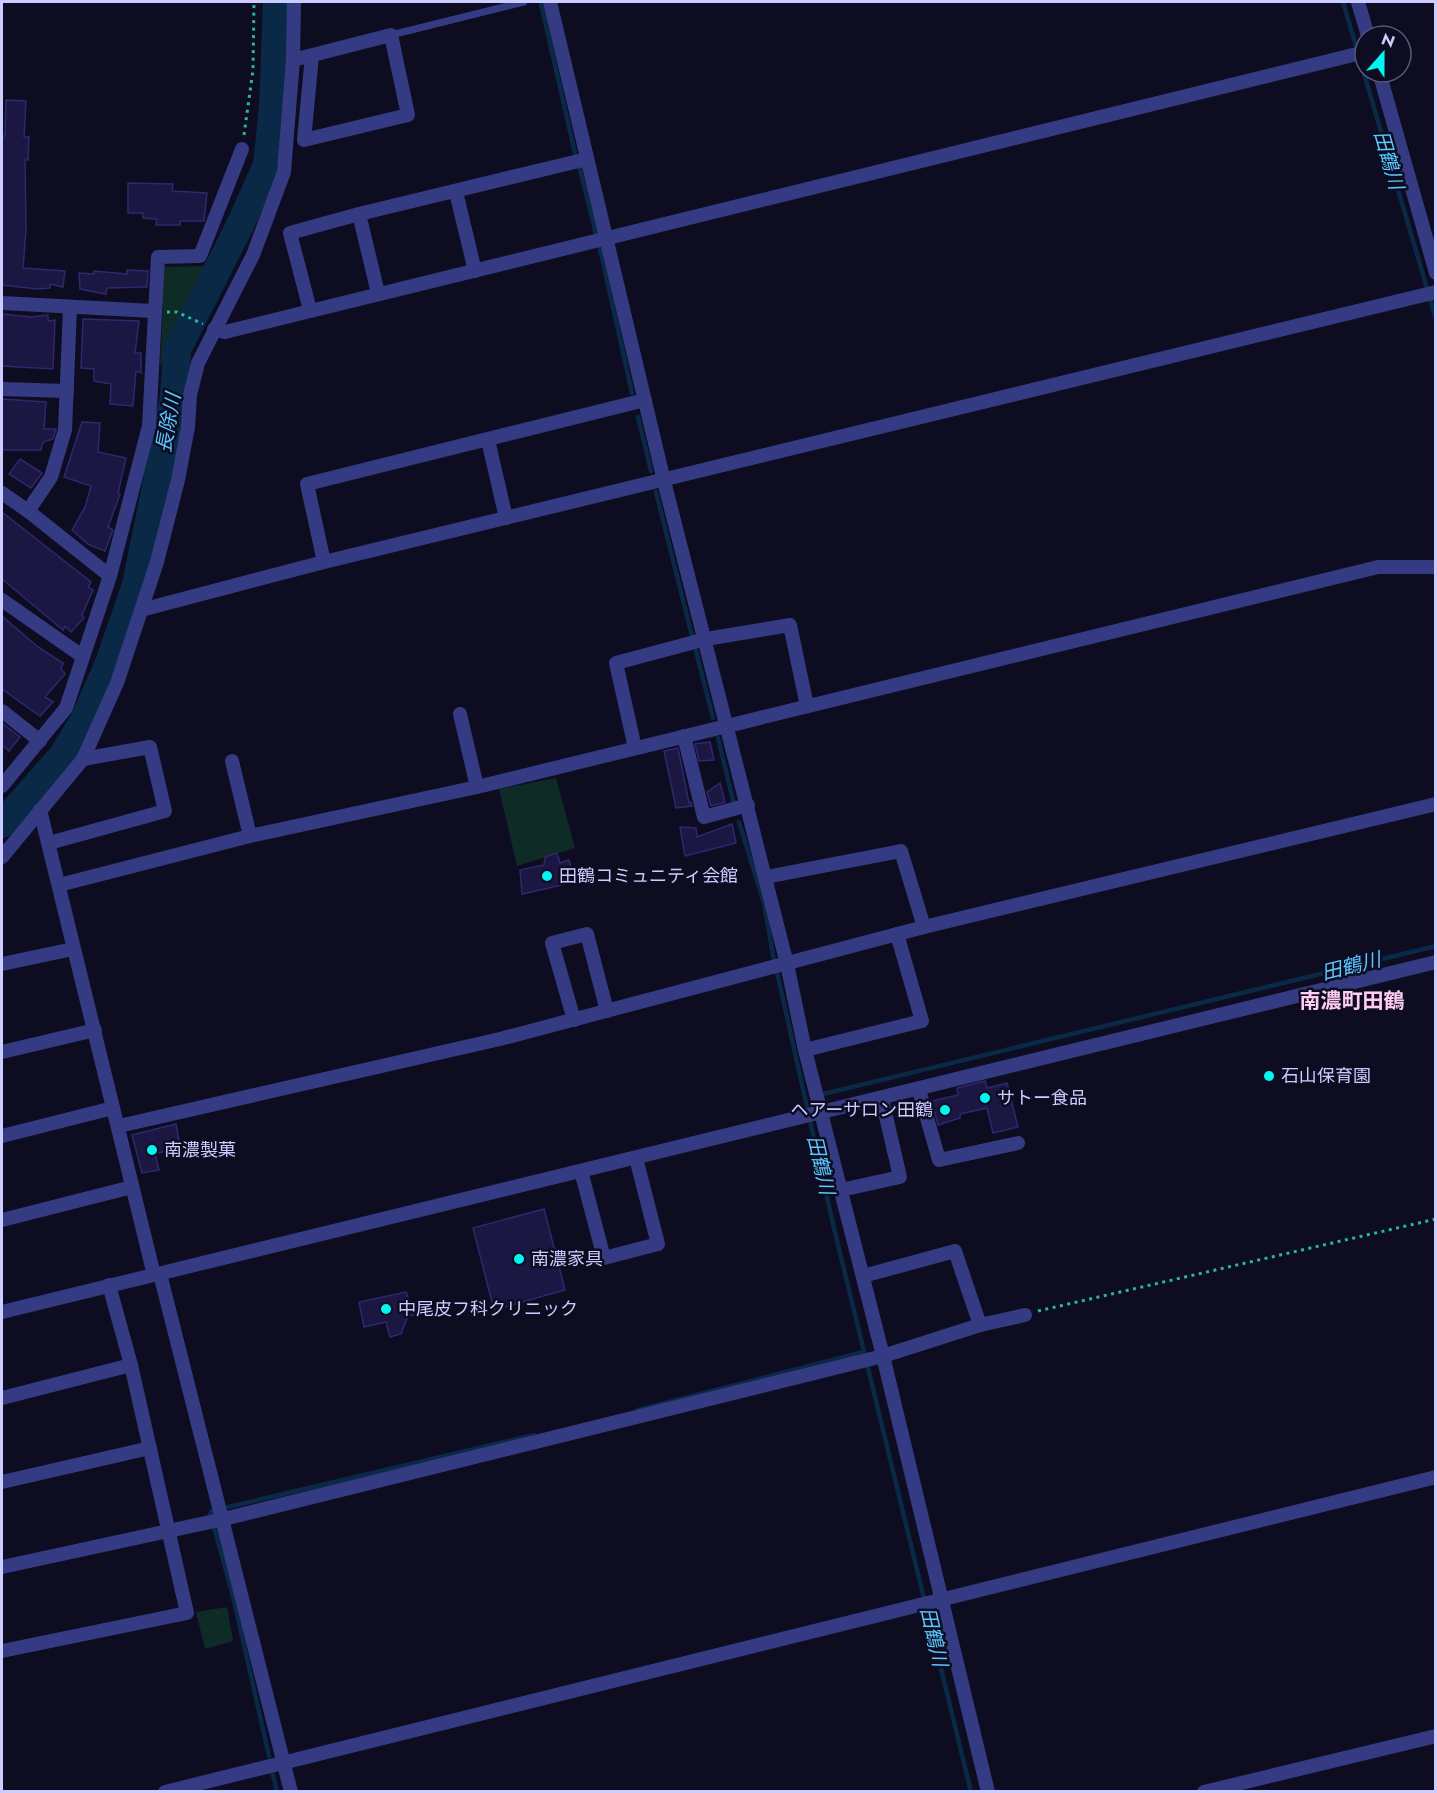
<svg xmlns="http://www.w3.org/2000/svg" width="1437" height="1793" viewBox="0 0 1437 1793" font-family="Jost,'Noto Sans JP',sans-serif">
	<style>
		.green { fill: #0f2b26 }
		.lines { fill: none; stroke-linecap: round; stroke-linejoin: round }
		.stream { stroke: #0a2947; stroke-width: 4.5 }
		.river { stroke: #0a2947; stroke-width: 28 }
		.building { fill: #1b1742; stroke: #2d286f; stroke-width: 1.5 }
		.path { stroke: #28b69d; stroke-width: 3; stroke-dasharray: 3 4.5; stroke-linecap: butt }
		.lane { stroke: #343b82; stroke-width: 7 }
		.street { stroke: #343b82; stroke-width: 14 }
		.poi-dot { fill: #00f6f1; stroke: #0d0c21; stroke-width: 2 }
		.labels { text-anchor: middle; stroke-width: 5; stroke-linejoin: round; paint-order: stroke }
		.poi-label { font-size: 18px; fill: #cbccff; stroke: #0d0c21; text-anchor: start }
		.water-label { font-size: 20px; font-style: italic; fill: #59c6ff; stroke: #0d0c21 }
		.quarter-label { font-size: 21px; font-weight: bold; fill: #ffcdf3; stroke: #0d0c21 }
	</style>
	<rect width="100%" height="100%" fill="#0d0c21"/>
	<!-- green -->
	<g class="green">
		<path d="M204 266 160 366 163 304 157 302 160 267Z"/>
		<path d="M556 778 575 848 517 866 499 789Z"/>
		<path d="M227 1607 233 1641 205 1649 196 1612Z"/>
	</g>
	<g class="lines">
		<!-- stream -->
		<g class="stream">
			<path d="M1343 2 1436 319"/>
			<path d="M541 4 575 153"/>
			<path d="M579 166 596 234"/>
			<path d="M600 249 632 393"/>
			<path d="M638 417 651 471"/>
			<path d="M656 492 693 640"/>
			<path d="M696 651 713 718"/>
			<path d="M718 738 734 804"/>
			<path d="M739 822 764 903 774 961"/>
			<path d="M777 972 833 1224 971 1792"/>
			<path d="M819 1095 1436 946"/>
			<path d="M638 1410 863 1352"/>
			<path d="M224 1508 534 1435"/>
			<path d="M210 1514 212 1511"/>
			<path d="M213 1524 232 1592 269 1756"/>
			<path d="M272 1771 277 1792"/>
		</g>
		<!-- river -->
		<path class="river" d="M2 824 63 755 84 720 107 668 136 585 174 397 177 350 242 221 267 165 273 107 277 2"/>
	</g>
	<!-- building -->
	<g class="building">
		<path d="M6 100 26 101 24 137H29L28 160H25L26 229 23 268 65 271 63 287 50 284V288L38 289 2 285V136H5Z"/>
		<path d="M128 183 173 184 172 191 207 193 204 221H180V225H156L157 219 143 218V213H128Z"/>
		<path d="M127 270 148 271 147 287 107 288 106 294 80 289 79 273 94 274V271L127 274Z"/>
		<path d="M2 314 31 317 48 315V321L55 320 53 369 2 366Z"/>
		<path d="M83 319 139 321 135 353H141V373L136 371 133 406 110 404 111 384 94 381V369L81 368Z"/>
		<path d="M2 399 46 402 44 429H56L53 439 43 442 41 450H2Z"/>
		<path d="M82 422 100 423 98 452 126 458 118 493 120 494 108 527 113 530 105 551 88 544 72 530 85 507 91 486 64 477Z"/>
		<path d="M20 459 42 473 31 488 9 474Z"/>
		<path d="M2 512 91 582 88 587 93 590 82 615 84 618 71 632 65 626 63 630 2 579Z"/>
		<path d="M2 616 38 647 63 663 61 669 65 674 45 697 53 702 40 716 2 689Z"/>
		<path d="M2 723 20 737 9 751 2 745Z"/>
		<path d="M710 742 714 760 699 761 695 744Z"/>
		<path d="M678 748 689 803 691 802 692 806 676 808 664 751Z"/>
		<path d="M720 783 725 802 711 806 707 792Z"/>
		<path d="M732 824 736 843 685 856 680 827 696 828 697 837Z"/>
		<path d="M557 853 560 863 569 860 575 882 522 894 520 870 544 865 545 857Z"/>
		<path d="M985 1081 987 1088 1007 1083 1018 1127 993 1133 987 1108 960 1114V1118L938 1125 932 1101 958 1095 957 1088Z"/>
		<path d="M176 1124 180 1147 155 1154 159 1170 142 1173 132 1135Z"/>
		<path d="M544 1209 565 1290 494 1310 473 1228Z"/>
		<path d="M406 1292 414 1315 408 1316 401 1334 390 1337 386 1322 364 1327 359 1302Z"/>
	</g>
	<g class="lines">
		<!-- path -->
		<g class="path">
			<path d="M244 135 253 70 254 2"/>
			<path d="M167 312H177L203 324"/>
			<path d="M1038 1311 1436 1219"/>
		</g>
		<!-- lane -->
		<path class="lane" d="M391 35 524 2"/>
		<!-- street -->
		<g class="street">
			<path d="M550 2 664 481 787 964 805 1050 883 1356 988 1792"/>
			<path d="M1358 2 1368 36"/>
			<path d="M293 60 391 35 408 115 304 140 312 56"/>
			<path d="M1379 72 1436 273"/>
			<path d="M456 192 475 271"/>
			<path d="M378 293 359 214 587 159"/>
			<path d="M2 303 153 311"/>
			<path d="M310 310 290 233 359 214"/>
			<path d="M214 329 225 332 1365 52"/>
			<path d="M2 389 67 391"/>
			<path d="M488 440 506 518"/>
			<path d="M2 493 28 511 110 576"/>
			<path d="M28 511 51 477 65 430 70 308"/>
			<path d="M324 562 307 484 645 400"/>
			<path d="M2 600 82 656"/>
			<path d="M141 610 324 562 1436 292"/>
			<path d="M2 711 40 741"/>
			<path d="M460 714 477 787"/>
			<path d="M684 736 704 817 748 805"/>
			<path d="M635 748 616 663 706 639 790 625 807 706"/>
			<path d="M232 761 250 836"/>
			<path d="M2 786 66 708 110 576 149 426 158 257 200 256 242 149"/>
			<path d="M40 810 154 1275"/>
			<path d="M49 843 165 811 150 747 83 759"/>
			<path d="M2 857 83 759 117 683 157 562 178 480 188 427 190 395 198 363 253 255 284 172 293 60 294 2"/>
			<path d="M766 877 901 851 924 927"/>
			<path d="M59 885 250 836 477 787 1378 567H1436"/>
			<path d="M2 964 73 949"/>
			<path d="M574 1020 552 943 587 934 607 1011"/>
			<path d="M805 1050 922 1021 897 934"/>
			<path d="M2 1052 95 1030"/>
			<path d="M919 1090 939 1160 1018 1143"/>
			<path d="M119 1126 500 1039 924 927 1436 804"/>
			<path d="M2 1136 113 1108"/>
			<path d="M581 1171 604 1258 658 1244 636 1158"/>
			<path d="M841 1190 900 1177 882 1099"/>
			<path d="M2 1220 132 1187"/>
			<path d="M160 1274 291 1792"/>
			<path d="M863 1276 955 1251 980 1325"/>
			<path d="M2 1312 1436 962"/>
			<path d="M2 1398 131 1365"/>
			<path d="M2 1482 150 1448"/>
			<path d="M2 1567 224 1519 883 1356 980 1325 1025 1315"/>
			<path d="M2 1651 187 1613 131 1365 109 1285"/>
			<path d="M165 1792 1436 1477"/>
			<path d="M1204 1792 1436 1736"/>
		</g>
	</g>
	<!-- markers -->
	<g class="poi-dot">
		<circle cx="547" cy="876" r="6"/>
		<circle cx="1269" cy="1076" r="6"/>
		<circle cx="985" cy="1098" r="6"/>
		<circle cx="945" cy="1110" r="6"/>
		<circle cx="152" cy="1150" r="6"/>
		<circle cx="519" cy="1259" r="6"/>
		<circle cx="386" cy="1309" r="6"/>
	</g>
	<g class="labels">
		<!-- poi labels -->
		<g class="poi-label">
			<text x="559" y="882">田鶴コミュニティ会館</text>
			<text x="1281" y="1082">石山保育園</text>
			<text x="997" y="1104">サトー食品</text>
			<text x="933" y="1116" text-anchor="end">ヘアーサロン田鶴</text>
			<text x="164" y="1156">南濃製菓</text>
			<text x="531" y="1265">南濃家具</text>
			<text x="398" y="1315">中尾皮フ科クリニック</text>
		</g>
		<!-- water labels -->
		<g class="water-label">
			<text transform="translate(1389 160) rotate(74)" y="7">田鶴川</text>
			<text transform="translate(168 423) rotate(-80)" y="7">長除川</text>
			<text transform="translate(1351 966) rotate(-14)" y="7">田鶴川</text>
			<text transform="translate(821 1165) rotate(77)" y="7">田鶴川</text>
			<text transform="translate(934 1637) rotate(77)" y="7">田鶴川</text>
		</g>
		<!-- quarter labels -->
		<g class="quarter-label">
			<text x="1352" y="1008">南濃町田鶴</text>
		</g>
	</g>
	<!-- border -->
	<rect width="1437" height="1793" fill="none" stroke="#cbccff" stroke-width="6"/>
	<!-- north arrow -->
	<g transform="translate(1383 54) rotate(21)"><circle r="28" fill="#0d0c21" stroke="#59597a" stroke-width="1.5"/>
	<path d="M0-4.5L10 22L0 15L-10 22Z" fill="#00f6f1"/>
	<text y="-9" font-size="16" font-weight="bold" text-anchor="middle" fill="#cbccff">N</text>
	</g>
</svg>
